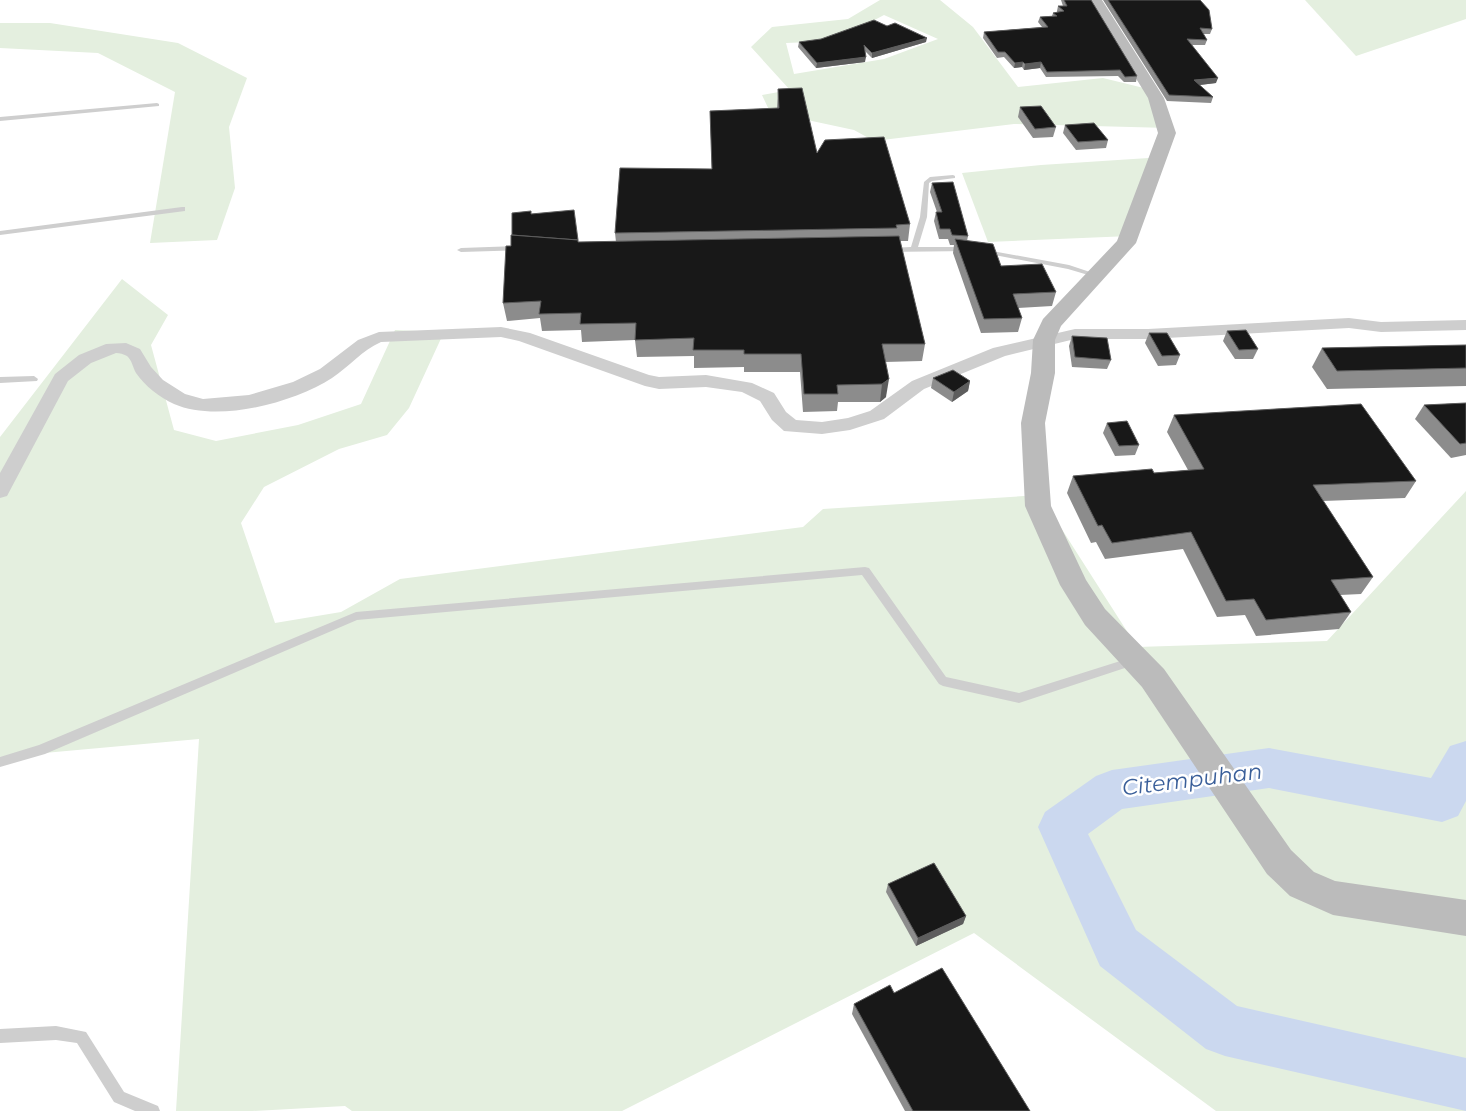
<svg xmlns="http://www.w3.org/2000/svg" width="1466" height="1111" viewBox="0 0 1466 1111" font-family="Montserrat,sans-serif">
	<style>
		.green { fill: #e4efdf; fill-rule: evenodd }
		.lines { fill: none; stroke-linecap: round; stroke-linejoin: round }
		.river { fill: #cbd8ef; fill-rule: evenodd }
		.service { fill: #cecece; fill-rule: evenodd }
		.minor { fill: #cecece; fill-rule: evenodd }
		.secondary { fill: #bbb; fill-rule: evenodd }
		.wall { fill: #8c8c8c }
		.shaded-wall { fill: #5d5d5d }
		.building { fill: #181818; stroke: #5d5d5d }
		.labels { text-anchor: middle; stroke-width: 5; stroke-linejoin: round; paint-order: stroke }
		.near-water-label { font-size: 22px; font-style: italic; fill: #395e99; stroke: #fff }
	</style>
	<rect width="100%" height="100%" fill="#fff"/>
	<!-- green -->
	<g class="green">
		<path d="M880 0H940L973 27 1018 87 1103 78 1152 90 1169 128 1014 124 874 141 854 130 770 112 762 95 790 90 751 47 772 27 848 19ZM884 15 938 39 884 59 794 74 786 43 835 41Z"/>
		<path d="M1305 0H1466V19L1356 56Z"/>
		<path d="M0 23H50L178 43 247 78 229 127 235 188 217 240 150 243 175 92 98 53 0 48Z"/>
		<path d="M1164 157 1130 236 988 242 962 173 1041 165Z"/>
		<path d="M122 279 168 315 151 345 174 430 216 441 298 425 361 404 395 330 444 332 409 408 387 435 339 449 264 487 241 523 275 623 341 612 400 579 803 527 823 509 1040 495 1137 647 1327 641 1466 491V1111H1216L974 933 622 1111H352L345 1106 252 1111H176L199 739 0 757V437Z"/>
	</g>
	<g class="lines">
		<!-- river -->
		<path class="river" d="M1466 741V801L1458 816 1442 822 1269 788 1122 809 1088 834 1136 930 1237 1006 1466 1058V1111L1225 1056 1206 1049 1100 966 1038 827 1045 812 1096 776 1112 770 1269 748 1431 778 1450 746Z"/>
		<!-- service -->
		<g class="service">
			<path d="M157 103 159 104V106L0 121V117Z"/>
			<path d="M953 175 955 176V178L932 181 929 183 927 217 918 247H970V251L886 252V248H889L911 247 920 217 924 182 930 177Z"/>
			<path d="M182 207H185V211L0 235V231Z"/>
			<path d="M520 246H523V250L461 252 457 250 461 248Z"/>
			<path d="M981 249 1069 265 1099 275 1095 277 1068 269 984 253H981Z"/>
			<path d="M34 376 38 379 37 381 0 383V377Z"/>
			<path d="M865 567 869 568 946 677 1019 693 1133 657 1137 658 1138 661 1137 664 1019 703 943 686 939 684 862 575 357 620 45 754 0 767V757L39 745 356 612Z"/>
			<path d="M56 1026 86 1032 124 1092 158 1106 160 1111H135L114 1102 77 1043 56 1040 0 1043V1029Z"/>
		</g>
		<!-- minor -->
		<path class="minor" d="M1349 318 1381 322 1466 320V330L1381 332 1349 328 1148 339H1075L1005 356 924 389 884 419 850 430 822 434 784 431 772 420 760 401 742 392 706 387 659 389 645 386 519 341 501 337 381 342C362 350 349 367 332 378 293 403 218 423 174 404 159 397 145 386 136 373 133 368 132 360 127 356 123 354 120 353 116 353L91 363 68 381 7 496 0 498V473L55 374 79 355 106 344 126 343 140 349 151 367 163 380 185 394 203 399 249 395 293 382 320 369 358 340 379 332 501 327 530 333 649 375 659 377 706 375 752 383 774 393 786 412 796 420 822 422 848 418 870 411 912 381 993 348 1075 329H1148Z"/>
		<!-- secondary -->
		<path class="secondary" d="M1088 0H1102L1164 98 1176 133 1136 243 1061 326 1055 340V373L1045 423 1051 506 1086 580 1105 609 1164 669 1291 850 1314 872 1335 881 1466 900V936L1333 915 1290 896 1267 874 1142 687 1085 625 1060 585 1025 506 1021 423 1031 373 1033 340 1043 319 1117 241 1158 133 1148 98Z"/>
	</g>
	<!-- wall -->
	<g class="wall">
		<path d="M1061 0H1091L1137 76 1136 82H1124L1118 76 1046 77 1040 68 1024 70 1022 67 1014 68 1004 57 997 58 983 38 984 32 1042 27 1038 22 1040 17 1052 16 1053 13 1057 12V11L1058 6H1063Z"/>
		<path d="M1103 0H1200L1212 29 1210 34H1203L1207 40 1205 45H1192L1216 83 1199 85 1213 97 1211 103 1167 101Z"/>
		<path d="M799 42H926L872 58 865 51V62L816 68 798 47Z"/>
		<path d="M778 89 817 153 910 224 908 241H900L925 344 922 361 885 362 886 397 880 402H838L837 411 803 412 800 372H744V367L694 368V356L637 357 635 340 582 342 581 330 542 331 540 318 507 321 503 303 513 235 532 214 578 242H616L615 233 712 169 710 111 777 108Z"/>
		<path d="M1020 107 1056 127 1053 137 1033 138 1018 117Z"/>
		<path d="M1065 125 1108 140 1106 148 1076 150 1063 133Z"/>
		<path d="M932 183 968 236 967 241 1001 266 1056 292 1052 306 1018 308 1022 318 1018 332 981 333 953 253 954 245H950L948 239H939L934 221 936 212H937L930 192Z"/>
		<path d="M1227 331 1258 349 1253 359H1235L1223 341Z"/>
		<path d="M1149 333 1180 355 1176 365 1158 366 1145 343Z"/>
		<path d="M1072 336 1111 360 1107 369 1072 367 1069 346Z"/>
		<path d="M1466 345V386L1327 389 1312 367 1322 348Z"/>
		<path d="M933 378 970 381 968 391 952 402 931 388Z"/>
		<path d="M1466 403V455L1451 458 1415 419 1424 405Z"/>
		<path d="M1174 415 1416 481 1405 498 1323 501 1373 577 1361 594 1340 595 1351 612 1339 629 1256 636 1245 615 1217 617 1183 549 1105 559 1096 542 1091 543 1067 493 1073 476 1154 473 1188 470 1167 432Z"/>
		<path d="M1107 423 1139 445 1135 455 1115 456 1103 433Z"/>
		<path d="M888 884 966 916 963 924 916 946 886 892Z"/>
		<path d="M894 993 1030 1111H905L852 1014 854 1004Z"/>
	</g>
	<!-- shaded-wall -->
	<g class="shaded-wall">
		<path d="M927 38 926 42 872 58V53Z"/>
		<path d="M866 57 865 62 816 68 817 63Z"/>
		<path d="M1023 62 1022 67 1014 68 1015 63Z"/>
		<path d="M1041 62 1040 68 1024 70 1025 64Z"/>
		<path d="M1218 78 1216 83 1192 86 1194 80Z"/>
		<path d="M889 379 886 397 880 402 882 384Z"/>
		<path d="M970 381 968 391 952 402 954 392Z"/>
		<path d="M966 916 963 924 916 946 918 938Z"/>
	</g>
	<!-- building -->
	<g class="building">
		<path d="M1064 0H1091L1137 76 1125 77 1120 70 1047 72 1041 62 1025 64 1023 62 1015 63 1005 52H998L984 32 1048 27 1040 17 1057 16 1053 13 1064 11 1058 6H1067Z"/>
		<path d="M1108 0H1200L1209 10 1212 29 1200 28 1207 40 1187 39 1218 78 1194 80 1213 97 1169 95Z"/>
		<path d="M874 20 887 26 895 23 927 38 872 53 864 45 866 57 817 63 799 42 821 39Z"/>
		<path d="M802 88 817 153 825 140 884 137 910 224 896 225 897 228 615 233 620 168 712 169 710 111 779 108 778 89Z"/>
		<path d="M1041 106 1056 127 1035 129 1020 107Z"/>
		<path d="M1094 123 1108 140 1078 142 1065 125Z"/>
		<path d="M953 182 968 236 952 235 950 229H940L936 212H942L932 183Z"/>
		<path d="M574 210 578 240 512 235V213L531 211V214Z"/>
		<path d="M511 235 578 240V242L899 236 925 344H882L889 379 882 384 837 385 838 394H804L801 354H744V350H693L694 338 635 340 636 323 580 324 581 313 539 314 541 301 503 303 506 246H511Z"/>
		<path d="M955 239 993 244 1001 266 1042 264 1056 292 1013 294 1022 318 984 319Z"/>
		<path d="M1246 330 1258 349 1239 350 1227 331Z"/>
		<path d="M1149 333H1167L1180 355 1162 356Z"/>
		<path d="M1072 336 1107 338 1111 360 1075 357Z"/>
		<path d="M1466 345V368L1337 371 1322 348Z"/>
		<path d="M953 370 970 381 954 392 933 378Z"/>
		<path d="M1466 403V443L1460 444 1424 405Z"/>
		<path d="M1361 404 1416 481 1313 485 1373 577 1331 580 1351 612 1266 620 1254 599 1226 601 1191 532 1112 543 1102 525 1098 526 1073 476 1152 469 1154 473 1204 469 1174 415Z"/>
		<path d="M1127 421 1139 445 1119 446 1107 423Z"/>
		<path d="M934 863 966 916 918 938 888 884Z"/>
		<path d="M942 968 1030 1111H913L854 1004 890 985 894 993Z"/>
	</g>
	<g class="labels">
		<!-- near-water labels -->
		<g class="near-water-label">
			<text transform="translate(1192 779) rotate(-7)" y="8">Citempuhan</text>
		</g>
	</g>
</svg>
